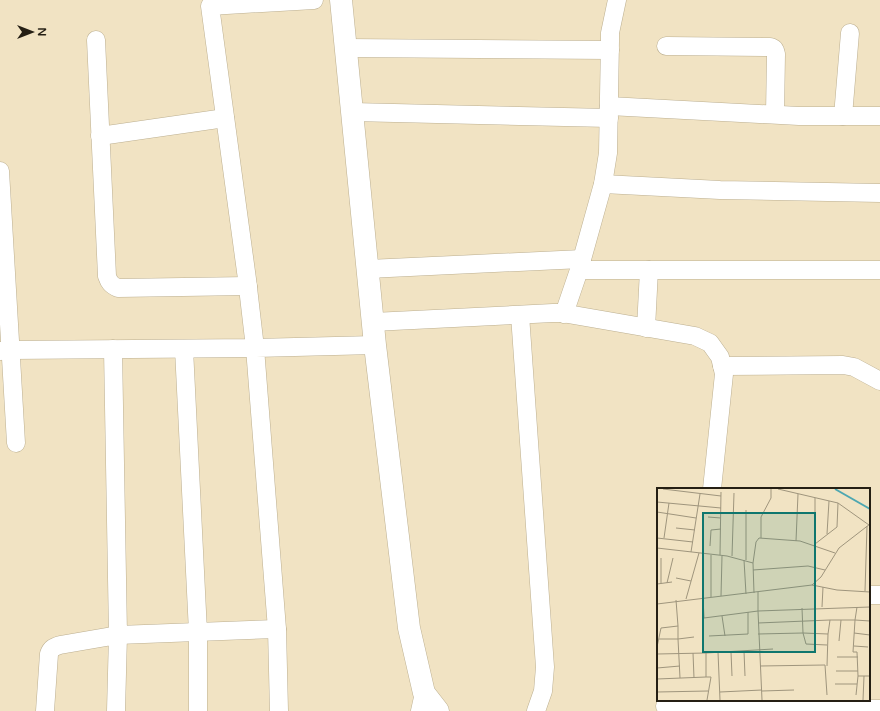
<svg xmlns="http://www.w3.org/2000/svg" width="880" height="711" viewBox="0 0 880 711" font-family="'Varela Round',sans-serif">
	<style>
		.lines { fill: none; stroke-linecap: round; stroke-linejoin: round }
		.street-casing { stroke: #bcaf90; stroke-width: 19 }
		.secondary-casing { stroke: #bcaf90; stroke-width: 23 }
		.street { stroke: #fff; stroke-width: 18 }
		.secondary { stroke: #fff; stroke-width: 22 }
		.inset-river { fill: none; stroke: #4da7b1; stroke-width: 2 }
		.inset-road { fill: none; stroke: #9f957d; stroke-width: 1 }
		.view { fill: #0f766e; fill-opacity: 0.15; stroke: #0f766e; stroke-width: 2 }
		.inset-edge { fill: none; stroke: #251f14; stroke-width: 2 }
	</style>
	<rect width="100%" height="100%" fill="#f1e3c3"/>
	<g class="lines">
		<defs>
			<g id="street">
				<path d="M96 40 107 276C109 282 111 285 118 288L248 286"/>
				<path d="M666 46 770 47C774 48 775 49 776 54L775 114"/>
				<path d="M346 48 610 50"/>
				<path d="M609 106 799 116H880"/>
				<path d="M352 112 609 118"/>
				<path d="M843 116 850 33"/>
				<path d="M100 136 225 118"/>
				<path d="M0 171 16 443"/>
				<path d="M603 184 720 190 880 193"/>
				<path d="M368 269 582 259"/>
				<path d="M579 270H880"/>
				<path d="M564 314 579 270 603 184 608 153 610 41V33L617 0"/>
				<path d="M520 315 545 667 543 691 536 711"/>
				<path d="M373 322 553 313H562L695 336 710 343 720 357 724 374 712 489"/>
				<path d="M646 328 649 270"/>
				<path d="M113 349 118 635 277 629"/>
				<path d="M184 349 198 632V711"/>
				<path d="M0 351 10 350 255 348 247 279 210 6 314 0"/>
				<path d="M722 366 843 365 854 367 880 381"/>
				<path d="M869 595H880"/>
				<path d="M665 706 880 709"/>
				<path d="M45 711 49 654C51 648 54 647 60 645L118 635 116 711"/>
				<path d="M279 711 277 629 255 348 375 345"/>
				<path d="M420 711 424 693"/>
			</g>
			<path id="secondary" d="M341 0 375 345 409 628 424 693 438 711"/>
		</defs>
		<!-- street casing -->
		<use href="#street" class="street-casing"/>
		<!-- secondary casing -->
		<use href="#secondary" class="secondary-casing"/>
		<!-- street -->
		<use href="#street" class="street"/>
		<!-- secondary -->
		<use href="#secondary" class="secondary"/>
	</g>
	<!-- overview -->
	<g transform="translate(657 488)">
		<rect width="213" height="213" fill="#f1e3c3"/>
		<path class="inset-river" d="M178 1 213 21"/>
		<path class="inset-road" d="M6 1 64 8M121 1 181 15 212 37M0 14 64 20M0 24 39 30M51 29 64 30M19 40 38 42M170 46 172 13M0 50 36 54M7 50 12 15M104 50V29L114 10V1M139 53 141 6M158 56 180 39 181 15M158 57V10M53 58 54 42 64 41M0 60 70 68 96 75M34 64 43 6M63 67 64 4M75 68 77 5M4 70V96M87 72 89 106M89 72V22M96 82 151 78 168 82M19 90 34 93M10 95 16 70M0 96 15 94M155 97 180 102 213 104M208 103 210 38M101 104V123L213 119M97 105 96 75 99 54 102 50 143 53 178 65M64 108 65 68M54 109V67M46 110 47 130 101 123 105 212M29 111 42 65M0 116 155 97 164 89 182 60 213 36M165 119 166 99M65 128 68 148M213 133 198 132 196 164H200L201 188H213M101 135 173 132M197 145 213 147M101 146 146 145 145 120M52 148 91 146V124M2 151H21V138M182 153 184 132M170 157 149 156 146 145 171 146 173 132H198L200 119M197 158 211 159M0 159 4 140 21 138 19 112M87 163 88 188M61 164 63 212M74 164 75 188M36 165 37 190M0 166 49 165M180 169H201M103 178 168 177 170 207M170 178 171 146M0 180 23 178M179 183H201M23 190 21 151 37 149M0 191 49 189M178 196H200M105 203 137 202M0 204 51 203M63 204 105 202M199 207 201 188M50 212 54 189H49V165L116 161M206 212 207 188"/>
		<path class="view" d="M46 25H158V164H46Z"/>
		<rect width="213" height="213" class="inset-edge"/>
	</g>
	<!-- north arrow -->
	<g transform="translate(32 32) rotate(90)" stroke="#f1e3c3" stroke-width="3" paint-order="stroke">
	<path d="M0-3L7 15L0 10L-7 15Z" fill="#251f14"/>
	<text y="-6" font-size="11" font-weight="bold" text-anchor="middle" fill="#251f14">N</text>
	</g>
</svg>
